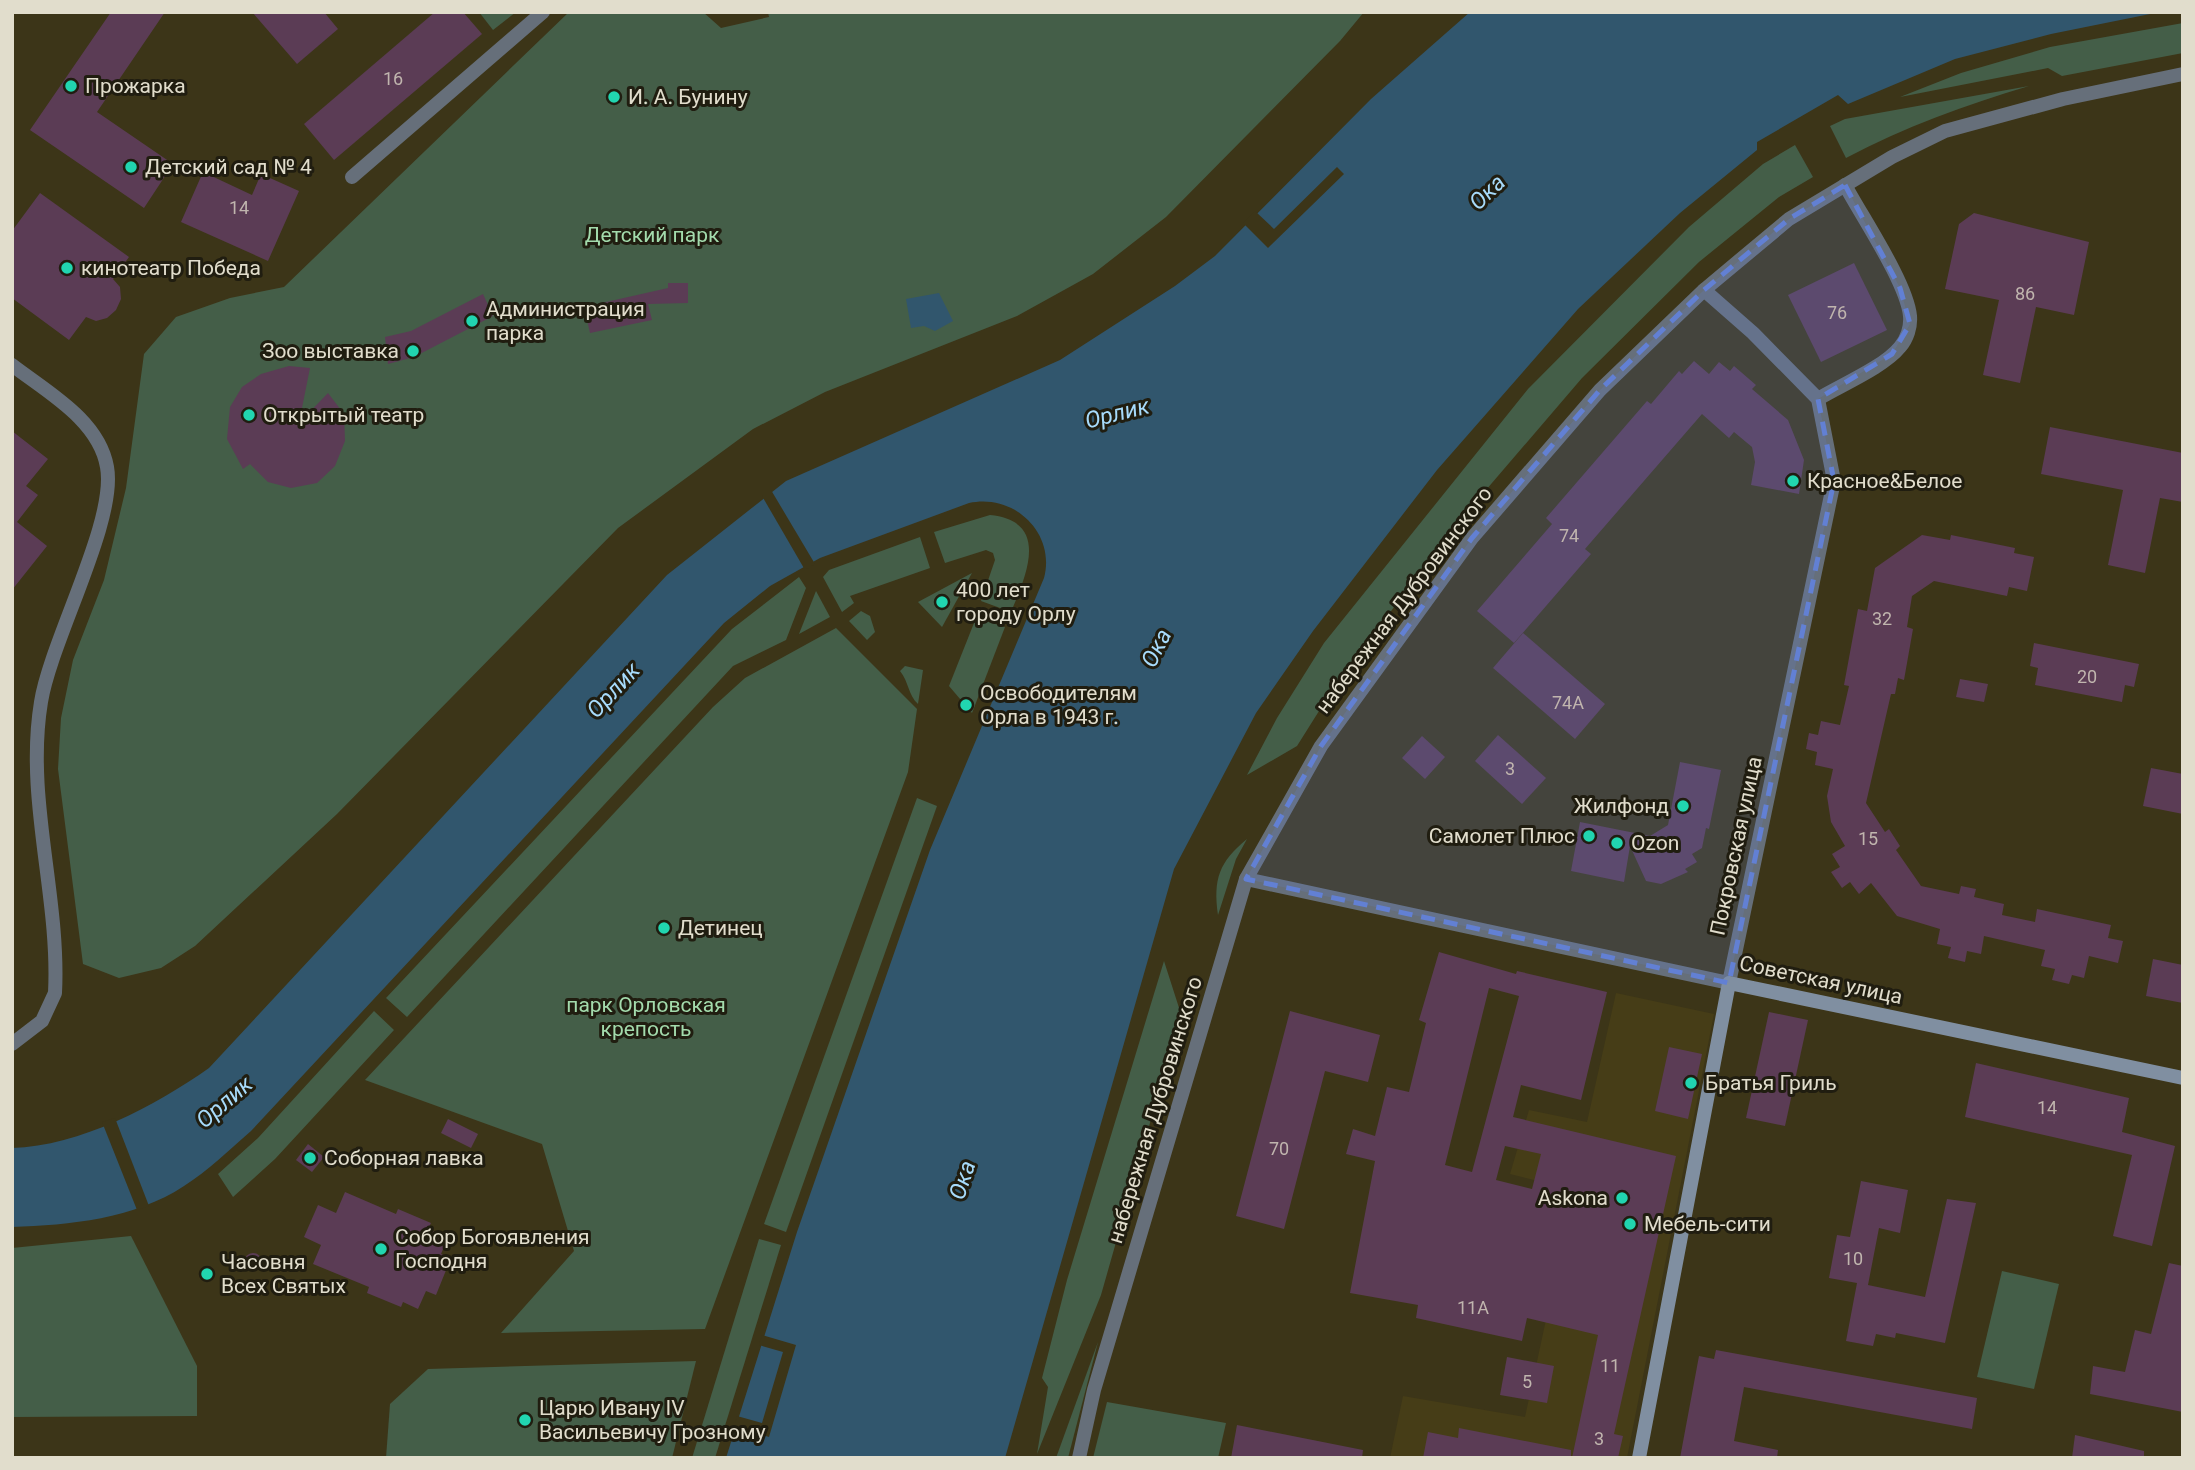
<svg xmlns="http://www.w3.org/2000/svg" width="2195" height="1470" viewBox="0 0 2195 1470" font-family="Roboto,sans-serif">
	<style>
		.built { fill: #463d17 }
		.green { fill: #445e48 }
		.water { fill: #31566d }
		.pier { fill: #3c3518 }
		.building { fill: #5b3c55; fill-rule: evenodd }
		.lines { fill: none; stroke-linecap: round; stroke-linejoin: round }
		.street { stroke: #666f7a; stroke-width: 14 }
		.secondary { stroke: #808fa1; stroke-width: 14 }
		.marked { fill: #6280d4; fill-opacity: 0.2; stroke: #6280d4; stroke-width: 5; stroke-dasharray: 14 9; stroke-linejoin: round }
		.poi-dot { fill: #21d5b0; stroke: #201d10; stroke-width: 2.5 }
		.labels { text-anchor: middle; stroke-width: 6; stroke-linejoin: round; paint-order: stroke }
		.number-label { font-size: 18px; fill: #c0b5ae }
		.poi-label { font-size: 21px; fill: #e1ddcc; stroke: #201d10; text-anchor: start }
		.park-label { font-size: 21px; fill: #a3dbac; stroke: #201d10 }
		.street-label { font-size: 21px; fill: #e1ddcc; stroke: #201d10 }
		.water-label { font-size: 23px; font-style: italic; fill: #a7dbfb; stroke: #201d10 }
	</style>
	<rect width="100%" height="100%" fill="#3c3518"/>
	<!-- built -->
	<path class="built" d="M1616 993 1714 1014 1627 1458H1390L1403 1396 1525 1417 1574 1190 1510 1174 1529 1110 1587 1122Z"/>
	<!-- green -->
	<g class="green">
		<path d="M479 12H516L493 30Z"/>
		<path d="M569 12H703L721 28 769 17 768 12H1364L1340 41 1166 217 1093 274 1017 316 825 392 753 429 618 528 337 814 195 946 161 968 119 978 83 964 58 769 61 718 73 660 104 580 126 488 144 354 176 317 230 298 284 287Z"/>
		<path d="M2183 23V53L2062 76 2048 68 1900 97 1961 73 2050 47Z"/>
		<path d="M2029 86C1965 105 1905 127 1846 158L1830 126 1845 119Z"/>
		<path d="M1795 145 1813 177 1779 197 1699 262 1582 378 1456 525 1336 684 1297 746 1247 775 1277 718 1324 643 1528 389 1689 227 1763 164Z"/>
		<path d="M990 515C1052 521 1025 578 1011 612L981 601 995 560 993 553 986 550 945 563 934 532Z"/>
		<path d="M920 537 930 568 850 596 854 603 842 612 823 577 829 570Z"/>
		<path d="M972 573 942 627 918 602Z"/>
		<path d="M799 577 806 588 786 640 733 666 407 1017 386 998 732 629Z"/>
		<path d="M816 591 830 617 799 634Z"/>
		<path d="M861 611 870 616 875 632 867 640 849 621Z"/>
		<path d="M976 618 1005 627 972 713 949 686Z"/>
		<path d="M836 628 917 709 908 772 705 1329 501 1333 574 1251 542 1144 365 1080 713 707 745 678Z"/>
		<path d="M905 666 923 670 918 704C908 695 909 682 900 671Z"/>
		<path d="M917 798 937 806 786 1232 764 1224Z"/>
		<path d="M1247 839 1236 859 1218 915C1213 879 1219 862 1247 839Z"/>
		<path d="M1164 961 1181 1014 1101 1295 1037 1454 1048 1387 1042 1378 1067 1280Z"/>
		<path d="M374 1011 394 1030 275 1159 233 1197 218 1174 258 1138Z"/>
		<path d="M131 1236 197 1366V1416L12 1417V1248Z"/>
		<path d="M759 1239 781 1245 715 1458H692Z"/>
		<path d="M2002 1271 2059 1284 2034 1389 1977 1377Z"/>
		<path d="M1098 1342 1068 1458H1056Z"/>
		<path d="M696 1361 672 1458H386L390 1404 428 1369Z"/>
		<path d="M1107 1402 1226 1423 1218 1458H1093Z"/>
	</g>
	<!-- water -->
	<g class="water">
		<path d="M1470 12H2160L2051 34 1955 59 1848 104 1838 95 1757 142V150L1680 213 1578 309 1437 470 1313 631 1256 713 1174 869 1005 1458H726L797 1232 930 850 1044 578C1056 533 1014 493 969 503L820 558 770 586 724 623 251 1131C229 1150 208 1171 184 1186 134 1219 70 1225 12 1227V1148C80 1146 155 1106 209 1068L667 575 786 481 1060 360 1175 286 1215 256 1371 99Z"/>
		<path d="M939 293 953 321 935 331 924 326 911 328 906 299Z"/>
	</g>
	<!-- pier -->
	<g class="pier">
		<path d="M1337 167 1344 174 1268 248 1243 223 1255 211 1274 229Z"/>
		<path d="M771 490 815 564 805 570 762 496Z"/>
		<path d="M115 1118 149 1206 137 1210 102 1122Z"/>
		<path d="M762 1335 796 1345 769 1437 734 1426 737 1416 762 1423 783 1352 759 1345Z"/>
	</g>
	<!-- building -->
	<g class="building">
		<path d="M111 12H165L97 112 173 164 144 208 30 130Z"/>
		<path d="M252 12H324L338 29 297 64Z"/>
		<path d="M435 12H463L482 34 334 160 304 124Z"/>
		<path d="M203 172 252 195 261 174 299 191 268 261 181 222Z"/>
		<path d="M40 193 129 257 113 279 120 287 121 299 116 310 107 318 96 321 86 317 69 340 12 298V231Z"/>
		<path d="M1974 213 2089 242 2074 315 2036 307 2020 383 1983 375 1999 300 1945 289 1959 224Z"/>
		<path d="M1854 263 1887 330 1821 362 1788 295Z"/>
		<path d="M668 283H688V303L648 304 652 320 590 333 584 307 668 288Z"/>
		<path d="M483 294 493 316 414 357 388 364 385 337 411 331Z"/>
		<path d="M1694 361 1709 374 1719 362 1730 371 1734 366 1756 385 1752 389 1788 420 1804 460 1799 494 1751 485 1755 462 1752 447 1734 432 1729 438 1702 414 1585 549 1591 554 1514 643 1477 611 1552 524 1546 518 1647 401 1651 404 1679 371 1682 374Z"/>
		<path d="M289 366 310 368 299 423 328 393 344 414 345 441 335 466 317 483 291 488 268 482 250 464 243 469 227 439 230 407 242 387 261 374Z"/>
		<path d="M2050 427 2183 453V502L2160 498 2145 573 2108 565 2123 490 2041 474Z"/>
		<path d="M12 431 48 459 26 486 38 495 17 522 47 546 12 590Z"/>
		<path d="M1922 535 1950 540 1951 535 2015 548 2014 553 2034 557 2027 591 2009 587 2007 596 1934 581 1912 596 1907 627 1913 629 1904 680 1898 678 1895 694H1891L1866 803 1885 832 1889 829 1900 846 1896 850 1921 886 1959 894 1961 886 1976 889 1974 897 2004 904 2002 915 2035 922 2037 909 2111 925 2108 938 2123 941 2118 963 2089 956 2084 978 2072 975 2069 984 2052 980 2055 969 2041 966 2045 950 1984 936 1981 954 1967 951 1965 962 1948 958 1951 947 1937 944 1940 929 1897 916 1871 883 1859 894 1850 882 1842 888 1831 872 1840 867 1832 854 1845 846 1831 822 1827 796 1833 769 1815 765 1817 752 1806 749 1809 733 1818 735 1821 721 1840 725 1849 686 1844 685 1858 609 1867 611 1875 568Z"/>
		<path d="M1523 633 1605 704 1575 739 1493 668Z"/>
		<path d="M2034 643 2139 664 2134 687 2125 685 2122 702 2035 685 2038 668 2030 666Z"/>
		<path d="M1960 679 1988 684 1984 702 1956 697Z"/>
		<path d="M1498 735 1546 778 1522 804 1475 761Z"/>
		<path d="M1422 736 1445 757 1425 779 1402 758Z"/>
		<path d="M1680 762 1721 770 1709 829 1706 828 1702 848 1692 854 1697 862 1685 869 1688 872 1661 884 1646 881 1630 846 1624 882 1571 871 1580 822 1650 836 1668 825Z"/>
		<path d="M2151 768 2183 774V814L2143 806Z"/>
		<path d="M1439 952 1516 974 1517 971 1607 992 1581 1100 1521 1085 1513 1117 1676 1156 1614 1434 1623 1436 1618 1458H1572L1598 1335 1527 1318 1522 1341 1416 1318 1418 1305 1350 1293 1375 1161 1346 1154 1353 1129 1375 1136 1387 1087 1409 1092 1426 1023 1419 1020ZM1489 988 1519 996 1472 1172 1445 1165ZM1505 1146 1541 1154 1532 1189 1496 1180Z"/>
		<path d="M2153 959 2183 965V1003L2146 996Z"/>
		<path d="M1290 1011 1380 1035 1368 1082 1325 1071 1284 1229 1236 1216Z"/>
		<path d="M1769 1012 1808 1020 1785 1126 1746 1118Z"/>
		<path d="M1669 1047 1702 1054 1688 1119 1655 1111Z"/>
		<path d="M1976 1063 2129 1098 2122 1132 2175 1146 2152 1246 2113 1236 2132 1155 1965 1117Z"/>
		<path d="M448 1119 478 1134 471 1148 441 1133Z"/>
		<path d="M308 1144 324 1157 312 1172 296 1160Z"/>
		<path d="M1861 1181 1908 1190 1900 1233 1879 1228 1868 1285 1925 1297 1947 1199 1976 1203 1945 1343 1896 1333 1895 1338 1876 1334 1873 1346 1846 1341 1857 1283 1829 1278 1837 1235 1850 1237Z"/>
		<path d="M345 1192 396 1214 398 1209 431 1223 428 1229 448 1237 441 1254 451 1258 436 1295 426 1291 418 1309 403 1302 401 1307 367 1293 369 1287 313 1264 321 1245 304 1237 318 1205 336 1213Z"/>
		<circle cx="253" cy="1262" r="9"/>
		<path d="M2169 1263 2183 1266V1412L2090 1394 2093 1366 2125 1372 2135 1330 2151 1334Z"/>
		<path d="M1716 1350 1977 1398 1972 1429 1744 1387 1734 1441 1778 1450 1777 1458H1680L1699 1356 1714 1359Z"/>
		<path d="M1507 1357 1554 1366 1547 1403 1500 1395Z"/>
		<path d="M1237 1425 1363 1450 1362 1458H1231Z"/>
		<path d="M1459 1428 1571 1450V1458H1423L1428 1432 1458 1438Z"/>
		<path d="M2075 1435 2144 1451V1458H2072Z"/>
	</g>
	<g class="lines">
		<!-- street -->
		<g class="street">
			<path d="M352 177 543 12"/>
			<path d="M12 365C47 392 99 420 107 467 117 521 51 640 41 702 25 799 60 896 55 993L42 1021 12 1044"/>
			<path d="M1818 399C1841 385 1884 367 1900 347 1907 339 1911 327 1910 316 1907 283 1862 217 1845 185"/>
			<path d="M1246 879 1729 983 1834 481 1818 399 1753 333 1704 290"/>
			<path d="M1079 1458 1094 1390 1246 879 1321 746 1472 538 1600 390 1704 290 1789 219 1892 157 1945 131 2063 99 2183 74"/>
		</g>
		<!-- secondary -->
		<path class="secondary" d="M1639 1458 1729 983 2183 1078"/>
	</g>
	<!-- marked area -->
	<path class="marked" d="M1845 185 1900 288 1910 324 1892 354 1818 399 1834 481 1729 983 1246 879 1321 746 1472 538 1600 390 1704 290 1789 219Z"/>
	<!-- markers -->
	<g class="poi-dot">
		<circle cx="71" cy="86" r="7"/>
		<circle cx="614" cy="97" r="7"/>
		<circle cx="131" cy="167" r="7"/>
		<circle cx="67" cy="268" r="7"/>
		<circle cx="472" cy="321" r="7"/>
		<circle cx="413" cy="351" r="7"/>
		<circle cx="249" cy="415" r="7"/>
		<circle cx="1793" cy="481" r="7"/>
		<circle cx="942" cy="602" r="7"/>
		<circle cx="966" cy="705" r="7"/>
		<circle cx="1683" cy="806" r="7"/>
		<circle cx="1589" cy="836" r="7"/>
		<circle cx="1617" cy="843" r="7"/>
		<circle cx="664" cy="928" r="7"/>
		<circle cx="1691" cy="1083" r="7"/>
		<circle cx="310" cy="1158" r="7"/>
		<circle cx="1622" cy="1198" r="7"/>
		<circle cx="1630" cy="1224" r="7"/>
		<circle cx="381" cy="1249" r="7"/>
		<circle cx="207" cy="1274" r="7"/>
		<circle cx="525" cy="1420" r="7"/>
	</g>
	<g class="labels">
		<!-- number labels -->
		<g class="number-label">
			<text x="393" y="85">16</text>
			<text x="239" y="214">14</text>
			<text x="2025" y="300">86</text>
			<text x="1837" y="319">76</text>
			<text x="1569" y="542">74</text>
			<text x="1882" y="625">32</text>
			<text x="2087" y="683">20</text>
			<text x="1568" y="709">74А</text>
			<text x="1510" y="775">3</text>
			<text x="1868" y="845">15</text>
			<text x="2047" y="1114">14</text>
			<text x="1279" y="1155">70</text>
			<text x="1853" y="1265">10</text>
			<text x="1473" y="1314">11А</text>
			<text x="1610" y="1372">11</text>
			<text x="1527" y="1388">5</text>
			<text x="1599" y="1445">3</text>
		</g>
		<!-- poi labels -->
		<g class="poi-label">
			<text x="85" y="93">Прожарка</text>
			<text x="628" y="104">И. А. Бунину</text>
			<text x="145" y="174">Детский сад № 4</text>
			<text x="81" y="275">кинотеатр Победа</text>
			<text x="486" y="316">Администрация<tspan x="486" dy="24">парка</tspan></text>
			<text x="399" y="358" text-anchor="end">Зоо выставка</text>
			<text x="263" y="422">Открытый театр</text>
			<text x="1807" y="488">Красное&amp;Белое</text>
			<text x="956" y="597">400 лет<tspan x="956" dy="24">городу Орлу</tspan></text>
			<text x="980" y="700">Освободителям<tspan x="980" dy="24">Орла в 1943 г.</tspan></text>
			<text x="1669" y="813" text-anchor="end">Жилфонд</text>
			<text x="1575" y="843" text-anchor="end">Самолет Плюс</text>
			<text x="1631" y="850">Ozon</text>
			<text x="678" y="935">Детинец</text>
			<text x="1705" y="1090">Братья Гриль</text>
			<text x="324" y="1165">Соборная лавка</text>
			<text x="1608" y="1205" text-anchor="end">Askona</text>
			<text x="1644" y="1231">Мебель-сити</text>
			<text x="395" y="1244">Собор Богоявления<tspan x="395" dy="24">Господня</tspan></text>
			<text x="221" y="1269">Часовня<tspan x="221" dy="24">Всех Святых</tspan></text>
			<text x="539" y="1415">Царю Ивану IV<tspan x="539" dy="24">Васильевичу Грозному</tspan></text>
		</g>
		<!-- park labels -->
		<g class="park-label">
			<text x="652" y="242">Детский парк</text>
			<text x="646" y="1012">парк Орловская<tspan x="646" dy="24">крепость</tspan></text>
		</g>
		<!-- street labels -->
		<g class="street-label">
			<text transform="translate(1404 600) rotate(-53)" y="7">набережная Дубровинского</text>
			<text transform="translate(1736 846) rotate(-78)" y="7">Покровская улица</text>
			<text transform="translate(1821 980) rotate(12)" y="7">Советская улица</text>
			<text transform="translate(1155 1110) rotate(-73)" y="7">набережная Дубровинского</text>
		</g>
		<!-- water labels -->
		<g class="water-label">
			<text transform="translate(1487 192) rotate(-44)" y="8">Ока</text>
			<text transform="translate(1117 413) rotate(-14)" y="8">Орлик</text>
			<text transform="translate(1156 648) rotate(-63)" y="8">Ока</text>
			<text transform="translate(613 690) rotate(-47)" y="8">Орлик</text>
			<text transform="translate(224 1102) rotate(-41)" y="8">Орлик</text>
			<text transform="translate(962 1180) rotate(-72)" y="8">Ока</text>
		</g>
	</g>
	<!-- border -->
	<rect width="2195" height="1470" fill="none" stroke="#e1ddcc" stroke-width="28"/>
</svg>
